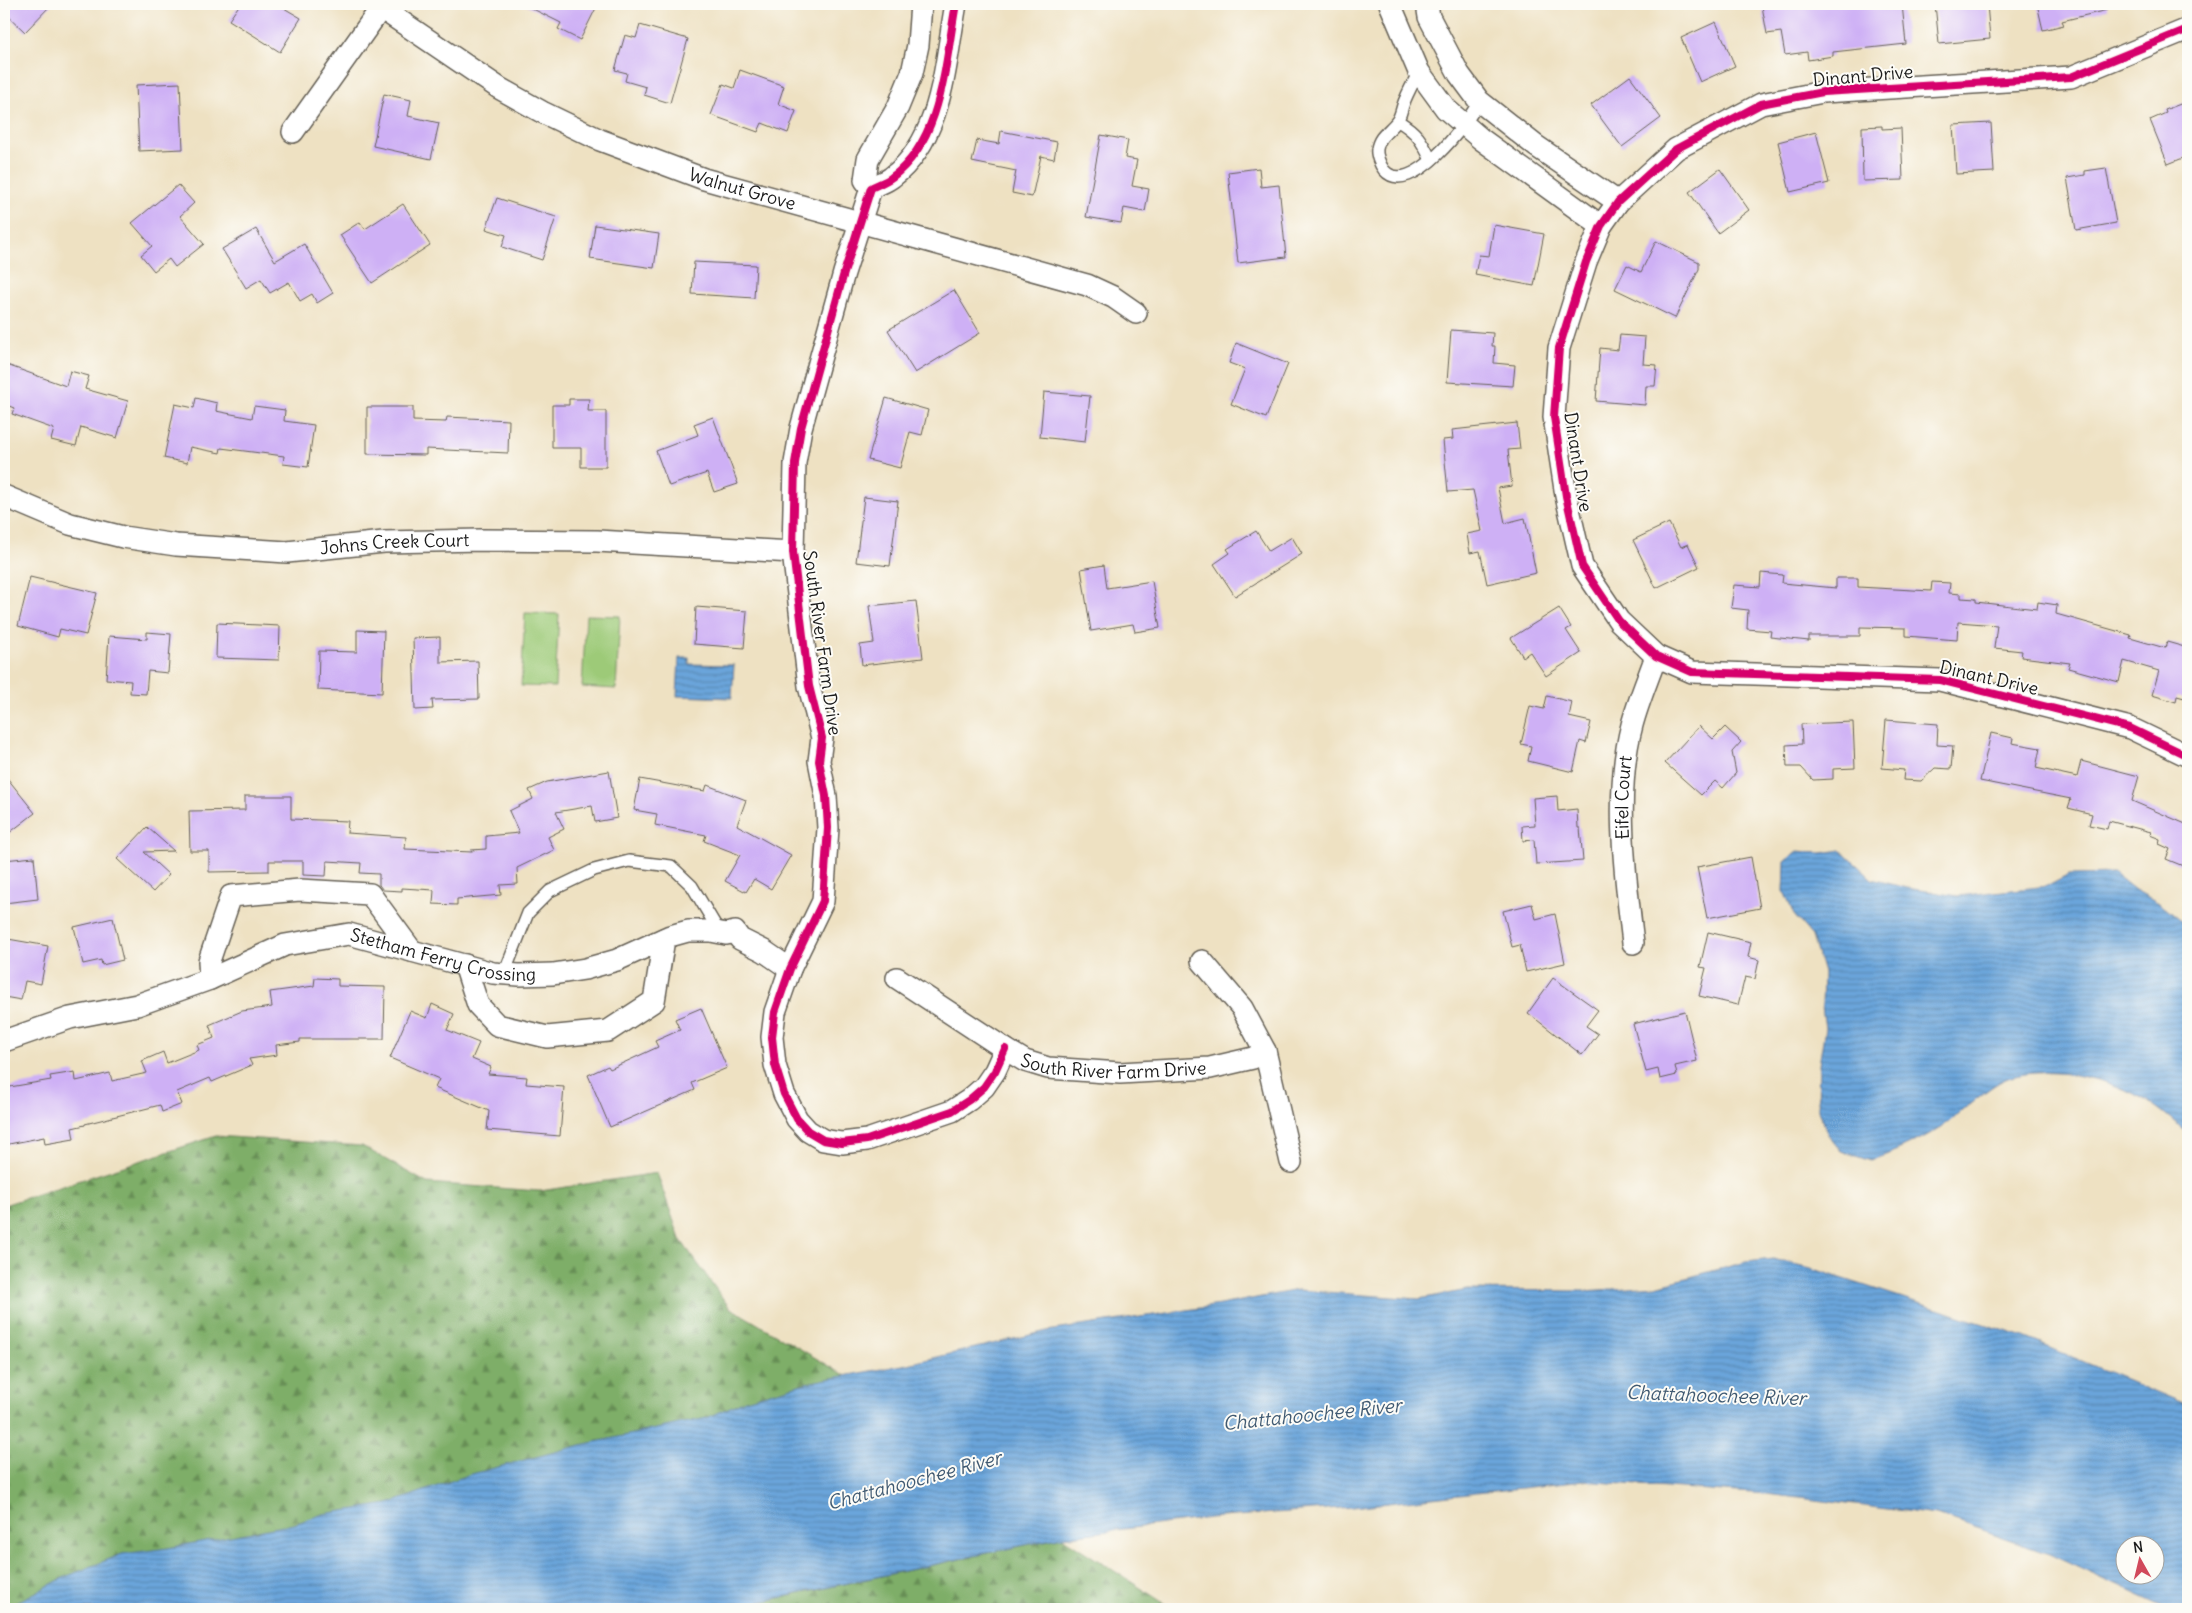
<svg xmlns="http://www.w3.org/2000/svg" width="2192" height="1613" viewBox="0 0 2192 1613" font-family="Delius,sans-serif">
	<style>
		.forest { fill: url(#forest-firs); stroke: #4d6542 }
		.park { fill: #9dca78; stroke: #5c734a }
		.water { fill: url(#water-rules); stroke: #44607c; fill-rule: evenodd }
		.building { fill: #ceb0f5 }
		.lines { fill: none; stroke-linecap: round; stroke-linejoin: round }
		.lane-casing { stroke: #666156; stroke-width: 14 }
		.street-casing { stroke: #666156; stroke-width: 24 }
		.lane { stroke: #fff; stroke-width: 11 }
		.street { stroke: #fff; stroke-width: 21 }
		.cycleway-casing { stroke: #fdfcf7; stroke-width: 11 }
		.cycleway { stroke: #d6006c; stroke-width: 8 }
		.labels { text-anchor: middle; stroke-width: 4; stroke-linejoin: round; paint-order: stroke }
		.street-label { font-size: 18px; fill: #1c1c1c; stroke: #fdfcf7 }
		.water-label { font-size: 19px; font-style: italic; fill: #405a72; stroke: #fdfcf7 }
	</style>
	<defs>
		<pattern id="forest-firs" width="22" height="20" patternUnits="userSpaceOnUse" patternTransform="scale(1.25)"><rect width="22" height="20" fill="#7eae68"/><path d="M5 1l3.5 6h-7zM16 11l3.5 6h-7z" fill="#668d55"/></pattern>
		<pattern id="water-rules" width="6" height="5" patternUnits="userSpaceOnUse" patternTransform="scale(1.25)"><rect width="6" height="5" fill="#6ba5db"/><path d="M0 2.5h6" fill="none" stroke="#5786b1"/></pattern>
	</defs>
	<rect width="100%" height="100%" fill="#fdfcf7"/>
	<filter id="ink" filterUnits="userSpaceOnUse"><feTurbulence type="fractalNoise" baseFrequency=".02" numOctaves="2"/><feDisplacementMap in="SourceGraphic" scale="10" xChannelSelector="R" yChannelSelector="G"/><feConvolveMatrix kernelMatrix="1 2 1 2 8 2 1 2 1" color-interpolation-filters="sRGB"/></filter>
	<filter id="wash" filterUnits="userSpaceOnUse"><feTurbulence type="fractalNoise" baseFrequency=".0096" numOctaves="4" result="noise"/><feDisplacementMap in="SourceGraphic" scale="20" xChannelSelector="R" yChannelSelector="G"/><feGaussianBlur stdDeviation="1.12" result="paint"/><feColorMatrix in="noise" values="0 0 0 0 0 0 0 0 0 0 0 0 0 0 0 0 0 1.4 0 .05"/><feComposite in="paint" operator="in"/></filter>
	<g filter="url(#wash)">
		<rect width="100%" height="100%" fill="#eee1c2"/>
		<!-- forest -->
		<g class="forest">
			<path d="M216 1136 362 1146 427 1183 540 1191 657 1173 680 1239 729 1307 911 1414 4 1609V1205Z"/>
			<path d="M1062 1537 1173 1609H728Z"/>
		</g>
		<!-- park -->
		<g class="park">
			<path d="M525 613 559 614 555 687 521 686Z"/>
			<path d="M586 615 620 616 616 689 582 687Z"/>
		</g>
		<!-- water -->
		<g class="water">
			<path d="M679 658H689V664L734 665 732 698 677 696Z"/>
			<path d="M1841 850 1872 879 1907 888 1958 896 2048 886 2069 875 2115 874 2135 890 2159 903 2188 926V1133C2173 1121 2157 1106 2140 1097 2104 1077 2050 1066 2011 1077 1990 1083 1962 1113 1943 1126 1921 1140 1896 1151 1871 1161L1841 1151 1828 1135 1818 1108 1819 1065 1825 1028 1822 1007 1823 973 1812 936 1794 915 1784 891 1785 861 1798 851 1821 853Z"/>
			<path d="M1773 1259 1810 1268 2024 1337 2188 1405V1609H2168L2049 1554 1937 1515 1766 1494 1583 1481 1352 1507 1210 1518 1062 1537 727 1609H4L65 1577 122 1554 168 1548 294 1524 323 1514 388 1504 468 1475 581 1445 707 1418 745 1400 806 1383 908 1364 1047 1331 1220 1305 1298 1290 1419 1299 1468 1290 1584 1291 1656 1286 1746 1262ZM2124 1546H2154V1576H2124Z"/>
		</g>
		<g id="blocks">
			<!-- building -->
			<g class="building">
				<path d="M4 4H52L25 32 4 12Z"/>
				<path d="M240 4H277L301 18 280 52 229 20Z"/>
				<path d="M523 4H598L580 40 558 29 561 23Z"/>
				<path d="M1774 4H1902L1906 44 1833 52V56L1808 60 1807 52 1785 55 1781 32 1767 34 1762 6Z"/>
				<path d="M1935 4H1987L1990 39 1939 44Z"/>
				<path d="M2037 4H2107V10L2062 21 2064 25 2043 30Z"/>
				<path d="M1716 22 1735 66 1700 82 1681 38Z"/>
				<path d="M640 25 688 39 670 103 644 95 646 87 625 81 627 73 615 70 625 35 636 38Z"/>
				<path d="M740 70 784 86 778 104 796 111 788 133 762 123 758 132 711 115 723 84 734 88Z"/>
				<path d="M1630 76 1661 118 1622 147 1591 105Z"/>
				<path d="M180 83 183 149 139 151 136 85Z"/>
				<path d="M384 94 411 100 408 116 439 123 431 159 373 146Z"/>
				<path d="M2183 103 2188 115V156L2168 164 2150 120 2166 113 2165 110Z"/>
				<path d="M1991 123 1994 172 1956 174 1953 125Z"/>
				<path d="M1882 126V129L1901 128 1903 180 1863 181 1862 127Z"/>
				<path d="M1001 131 1057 142 1054 159 1041 156 1032 197 1012 193 1016 171 972 162 977 140 999 144Z"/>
				<path d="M1816 132 1829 183 1790 192 1778 142Z"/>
				<path d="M1101 135 1128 140 1125 158 1137 160 1132 186 1149 189 1145 212 1124 208 1121 223 1086 217Z"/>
				<path d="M1259 168 1261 187 1279 185 1286 257 1238 263 1228 172Z"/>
				<path d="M2106 168 2116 223 2076 230 2067 178 2085 175V171Z"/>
				<path d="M1720 169 1749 210 1718 233 1689 192Z"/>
				<path d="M178 185 194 203 180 216 204 244 175 267 169 259 154 271 141 255 152 246 132 223Z"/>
				<path d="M497 198 556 217 542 260 502 247 506 235 486 229Z"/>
				<path d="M403 204 430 245 372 283 340 235 360 222 365 229Z"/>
				<path d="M595 225 659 234 654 268 590 259Z"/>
				<path d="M1494 225 1544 234 1534 286 1475 275 1479 255 1489 256Z"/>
				<path d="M256 229 275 261 304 244 333 293 317 303 312 294 300 301 289 282 270 293 261 279 246 288 222 249Z"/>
				<path d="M1656 241 1699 262V269L1675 318 1615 289 1627 265 1641 272Z"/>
				<path d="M694 262 756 265 754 298 692 294Z"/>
				<path d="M954 290 980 333 915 373 888 330Z"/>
				<path d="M1451 330 1493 333 1492 346H1495L1494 363 1515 365 1513 386 1447 382Z"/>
				<path d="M1620 335 1645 337 1643 364 1657 365 1655 386H1646L1645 405 1596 401 1600 348 1618 350Z"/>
				<path d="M1236 343 1288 364 1266 418 1231 404 1245 369 1229 363Z"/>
				<path d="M4 364 66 386 70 371 89 376 85 389 128 401 117 438 81 427 76 446 51 440 54 429 12 414 14 408 4 404Z"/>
				<path d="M1044 392 1090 396 1085 442 1040 437Z"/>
				<path d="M196 398 217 403 216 411 252 418 254 406 285 410 284 421 314 425 308 467 283 464 284 456 221 448 220 453 190 447 187 463 164 458 175 404 194 408Z"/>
				<path d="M886 398 928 410 922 435 910 432 900 468 868 460Z"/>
				<path d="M569 399H589L588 411H606V467H581V448H552V405H569Z"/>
				<path d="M367 407H413V421L446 422 447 417 509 420 508 453 426 449V455L367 454Z"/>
				<path d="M713 417 738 484 714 492 707 473 669 486 656 451 698 435 694 424Z"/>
				<path d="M1517 423 1520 449 1508 450 1512 486 1498 488 1505 523 1525 518 1536 573 1487 584 1480 551 1470 553 1467 534 1482 531 1473 490 1448 492 1443 440 1453 439 1452 430Z"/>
				<path d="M864 497 898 501 890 566 856 562Z"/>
				<path d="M1669 523 1681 547 1688 544 1699 567 1656 588 1633 540Z"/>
				<path d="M1256 531 1269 551 1292 537 1302 554 1235 596 1214 564 1230 553 1227 549Z"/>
				<path d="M1104 565 1107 588 1152 581 1160 628 1135 632 1133 624 1091 631 1081 569Z"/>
				<path d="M1761 573 1783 575 1782 583 1836 588V578H1858V587L1931 591 1932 582 1950 583 1949 593 1961 594V598L1976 599V602L2037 609 2038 602 2057 605 2056 614 2131 635 2130 638 2165 648 2167 642 2188 648V699L2177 696 2176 702 2152 695 2159 671 2124 661 2119 682 2068 668 2070 663 2021 657 2022 651 1994 648 1997 625 1958 622 1957 640 1906 636V628L1860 627V636H1809V641L1770 637 1771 631 1747 629 1748 610 1731 608 1734 585 1760 587Z"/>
				<path d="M30 577 97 593 86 635 60 629 58 637 18 626Z"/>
				<path d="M916 601 923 658 862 665 860 645 874 643 869 606Z"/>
				<path d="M696 607 747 611 744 648 694 644Z"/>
				<path d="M1559 608 1571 627 1566 630 1581 653 1546 676 1530 652 1523 657 1511 638Z"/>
				<path d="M217 623 280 626 279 660 216 658Z"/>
				<path d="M357 630 384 631 382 693 318 690 319 651 357 652Z"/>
				<path d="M147 632 171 634 168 673 148 671 146 694 130 693 131 681 106 679 109 636 147 639Z"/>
				<path d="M440 637V662L478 661 479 699 432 700 433 709 415 710 413 638Z"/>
				<path d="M1547 696 1572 702 1569 717 1591 722 1586 743 1580 741 1573 772 1528 761 1531 746 1521 744 1530 706 1544 709Z"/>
				<path d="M1886 720 1938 724 1937 745 1953 746 1951 769 1935 768 1921 781 1903 780 1904 770 1882 768Z"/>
				<path d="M1853 722 1855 768 1833 769V779L1813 780 1801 767H1787L1786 745 1802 744 1801 724Z"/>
				<path d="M1699 726 1713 739 1725 727 1741 742 1732 752 1736 773 1723 788 1715 781 1701 795 1665 763Z"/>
				<path d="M1991 733 2013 738 2012 743 2040 748 2036 768 2077 777 2081 761 2139 776 2132 801 2188 825V868L2166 859 2170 849 2159 844 2160 839 2150 835 2151 832 2109 821 2107 829 2089 825 2092 814 2068 808 2071 799 1980 781Z"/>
				<path d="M609 771 617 818 595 822 592 806 556 812 564 829 548 837 554 850 517 868 518 884 500 885 501 895 457 899V905L433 904 434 890 402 888V891L383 890 379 885V874L360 873 361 863 327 861 326 876 303 875V861H269V871L209 872V851H190L189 811 245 810V796H291V819L348 821 347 833 406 837 405 849 472 852 471 850 486 849V836L519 833 509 811 533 799 529 790 547 782Z"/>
				<path d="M4 774 35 813 4 837Z"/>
				<path d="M640 779 705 791 707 785 746 800 737 825 791 855 771 889 754 879 746 892 725 881 740 855 704 841 706 835 655 825 657 814 634 810Z"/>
				<path d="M1557 796 1558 811 1577 809 1578 828H1580L1583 861 1536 864 1534 840 1523 841 1522 826 1535 825 1533 798Z"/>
				<path d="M147 827 174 851 144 852 169 875 153 892 117 859Z"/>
				<path d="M34 857 38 899 4 903V860Z"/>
				<path d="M1751 857 1760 908 1707 918 1697 867Z"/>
				<path d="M1532 904 1536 919 1555 914 1565 963 1526 972 1520 945 1512 947 1503 911Z"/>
				<path d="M113 918 123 960 102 965 101 960 83 964 74 927Z"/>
				<path d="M1708 932 1751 942 1748 957 1759 960 1755 979 1745 977 1738 1005 1699 996 1706 968 1700 967Z"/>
				<path d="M8 939 48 946 41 984 25 981 21 1000 4 997V943L8 944Z"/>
				<path d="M315 978 338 979V986L385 987 384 1039H300V1042L276 1045 277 1055 249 1059 252 1065 212 1082 210 1078 177 1092 182 1104 162 1112 160 1105 85 1124V1125L72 1128 74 1139 45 1144 44 1137 4 1145V1088L51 1080 50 1076 75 1072 76 1081 110 1073 112 1081 147 1073 142 1061 163 1052 167 1063 199 1050 197 1045 214 1038 209 1025 242 1011 272 1007 270 992 314 986Z"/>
				<path d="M1553 978 1598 1010 1586 1026 1598 1034 1582 1055 1528 1013Z"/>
				<path d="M432 1004 454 1014 447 1030 479 1043 472 1059 491 1067 488 1074 527 1077 526 1084 564 1087 560 1136 487 1130 489 1111 435 1088 439 1079 390 1058 410 1011 427 1018Z"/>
				<path d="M701 1008 727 1068 692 1083 695 1090 610 1127 588 1075 608 1066 610 1069 658 1047 655 1041 680 1030 675 1019Z"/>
				<path d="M1685 1011 1697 1061 1675 1066 1677 1075 1660 1079 1658 1069 1646 1072 1633 1024Z"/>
			</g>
		</g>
	</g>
	<g filter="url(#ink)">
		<use href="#blocks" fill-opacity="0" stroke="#666156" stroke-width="1"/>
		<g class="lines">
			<defs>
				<g id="lane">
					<path d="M1419 72C1414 81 1409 90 1405 100 1402 106 1401 116 1397 121 1390 131 1379 135 1377 149 1376 155 1380 165 1384 170 1410 200 1468 123 1479 101"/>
					<path d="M1398 121C1417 132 1422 141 1431 160"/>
					<path d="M504 974 528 913 550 891 594 870 629 861 671 866 692 886 720 933"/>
				</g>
				<g id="street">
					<path id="s1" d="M375 4 499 88 542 112 600 140 704 179 1087 285 1113 297 1136 313"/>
					<path d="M956 4C945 62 943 139 892 177 886 182 878 184 871 188L844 273 801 428 795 463 793 552 809 686 822 738 819 761 826 796 828 828 823 901 790 969 775 1012 772 1037 775 1065 784 1094 797 1119 808 1131 823 1140 842 1143 867 1140 952 1111 969 1100 984 1087 995 1071 1005 1049"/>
					<path d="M1390 4 1419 72 1446 109 1481 139 1601 226"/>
					<path d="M1427 4 1429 17 1459 74 1479 101 1536 146 1618 202"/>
					<path d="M2188 29 2071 77 1823 92 1761 104 1676 149 1618 202 1601 226 1586 262 1559 348 1554 417 1566 496 1582 566 1619 621 1656 656 1692 672 1940 680 2130 728 2188 756"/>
					<path d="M293 132 381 8"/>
					<path d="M871 188 865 180 868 159 898 107 912 73 918 45 921 4"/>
					<path id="s2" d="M4 496 70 524 123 537 176 545 287 552 384 542 481 540 597 541 793 552"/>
					<path id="s3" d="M1633 943C1625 875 1614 792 1632 725 1638 702 1648 679 1656 656"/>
					<path d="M1202 961 1242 1008 1265 1051 1291 1162"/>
					<path d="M465 965 478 1005 497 1025 547 1037 608 1031 654 1001 664 939"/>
					<path id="s4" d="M897 978 1005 1049 1025 1061 1048 1068 1120 1073 1210 1068 1253 1058 1265 1051"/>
					<path d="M210 979 209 961 231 896 300 890 370 894 412 951"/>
					<path id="s5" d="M4 1041 70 1018 137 1005 210 979 285 945 349 934 493 973 519 975 553 974 585 969 617 960 670 936 688 931H711L726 934 735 932 740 939 764 951 790 969"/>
				</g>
			</defs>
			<!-- lane casing -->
			<use href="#lane" class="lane-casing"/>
			<!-- street casing -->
			<use href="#street" class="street-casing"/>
			<!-- lane -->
			<use href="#lane" class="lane"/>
			<!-- street -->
			<use href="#street" class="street"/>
			<defs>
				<g id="cycleway">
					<path d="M956 4C945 62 943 139 892 177 886 182 878 184 871 188L844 273 801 428 795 463 793 552 809 686 822 738 819 761 826 796 828 828 823 901 790 969 775 1012 772 1037 775 1065 784 1094 797 1119 808 1131 823 1140 842 1143 867 1140 952 1111 969 1100 984 1087 995 1071 1005 1049"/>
					<path d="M2188 29 2071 77 1823 92 1761 104 1676 149 1618 202 1601 226 1586 262 1559 348 1554 417 1566 496 1582 566 1619 621 1656 656 1692 672 1940 680 2130 728 2188 756"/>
				</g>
			</defs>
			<!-- cycleway casing -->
			<use href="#cycleway" class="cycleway-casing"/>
			<!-- cycleway -->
			<use href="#cycleway" class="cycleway"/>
		</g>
	</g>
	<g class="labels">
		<!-- street labels -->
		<g class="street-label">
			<text transform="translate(1863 76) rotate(-5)" y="6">Dinant Drive</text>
			<text dy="6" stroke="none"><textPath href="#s1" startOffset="414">Walnut Grove</textPath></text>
			<text transform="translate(1578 462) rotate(81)" y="6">Dinant Drive</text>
			<text dy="6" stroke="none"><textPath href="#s2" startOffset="399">Johns Creek Court</textPath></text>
			<text transform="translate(822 643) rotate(82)" y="6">South River Farm Drive</text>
			<text transform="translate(1989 678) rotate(13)" y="6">Dinant Drive</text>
			<text dy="6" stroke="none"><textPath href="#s3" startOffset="146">Eifel Court</textPath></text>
			<text dy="6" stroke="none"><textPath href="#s5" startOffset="460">Stetham Ferry Crossing</textPath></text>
			<text dy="6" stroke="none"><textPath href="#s4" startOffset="242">South River Farm Drive</textPath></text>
		</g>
		<!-- water labels -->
		<g class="water-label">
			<text transform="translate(1716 1395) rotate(2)" y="7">Chattahoochee River</text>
			<text transform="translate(1312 1414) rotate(-6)" y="7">Chattahoochee River</text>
			<text transform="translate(914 1480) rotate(-15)" y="7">Chattahoochee River</text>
		</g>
	</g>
	<!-- margin -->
	<rect width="2192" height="1613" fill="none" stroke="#fdfcf7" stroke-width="20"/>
	<!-- north arrow -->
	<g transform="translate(2140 1560) rotate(352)"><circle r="24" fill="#fdfcf7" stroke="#a3a29f"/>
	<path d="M0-4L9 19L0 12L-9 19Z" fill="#d1495b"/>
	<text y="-8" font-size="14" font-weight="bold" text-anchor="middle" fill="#1c1c1c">N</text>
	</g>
</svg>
